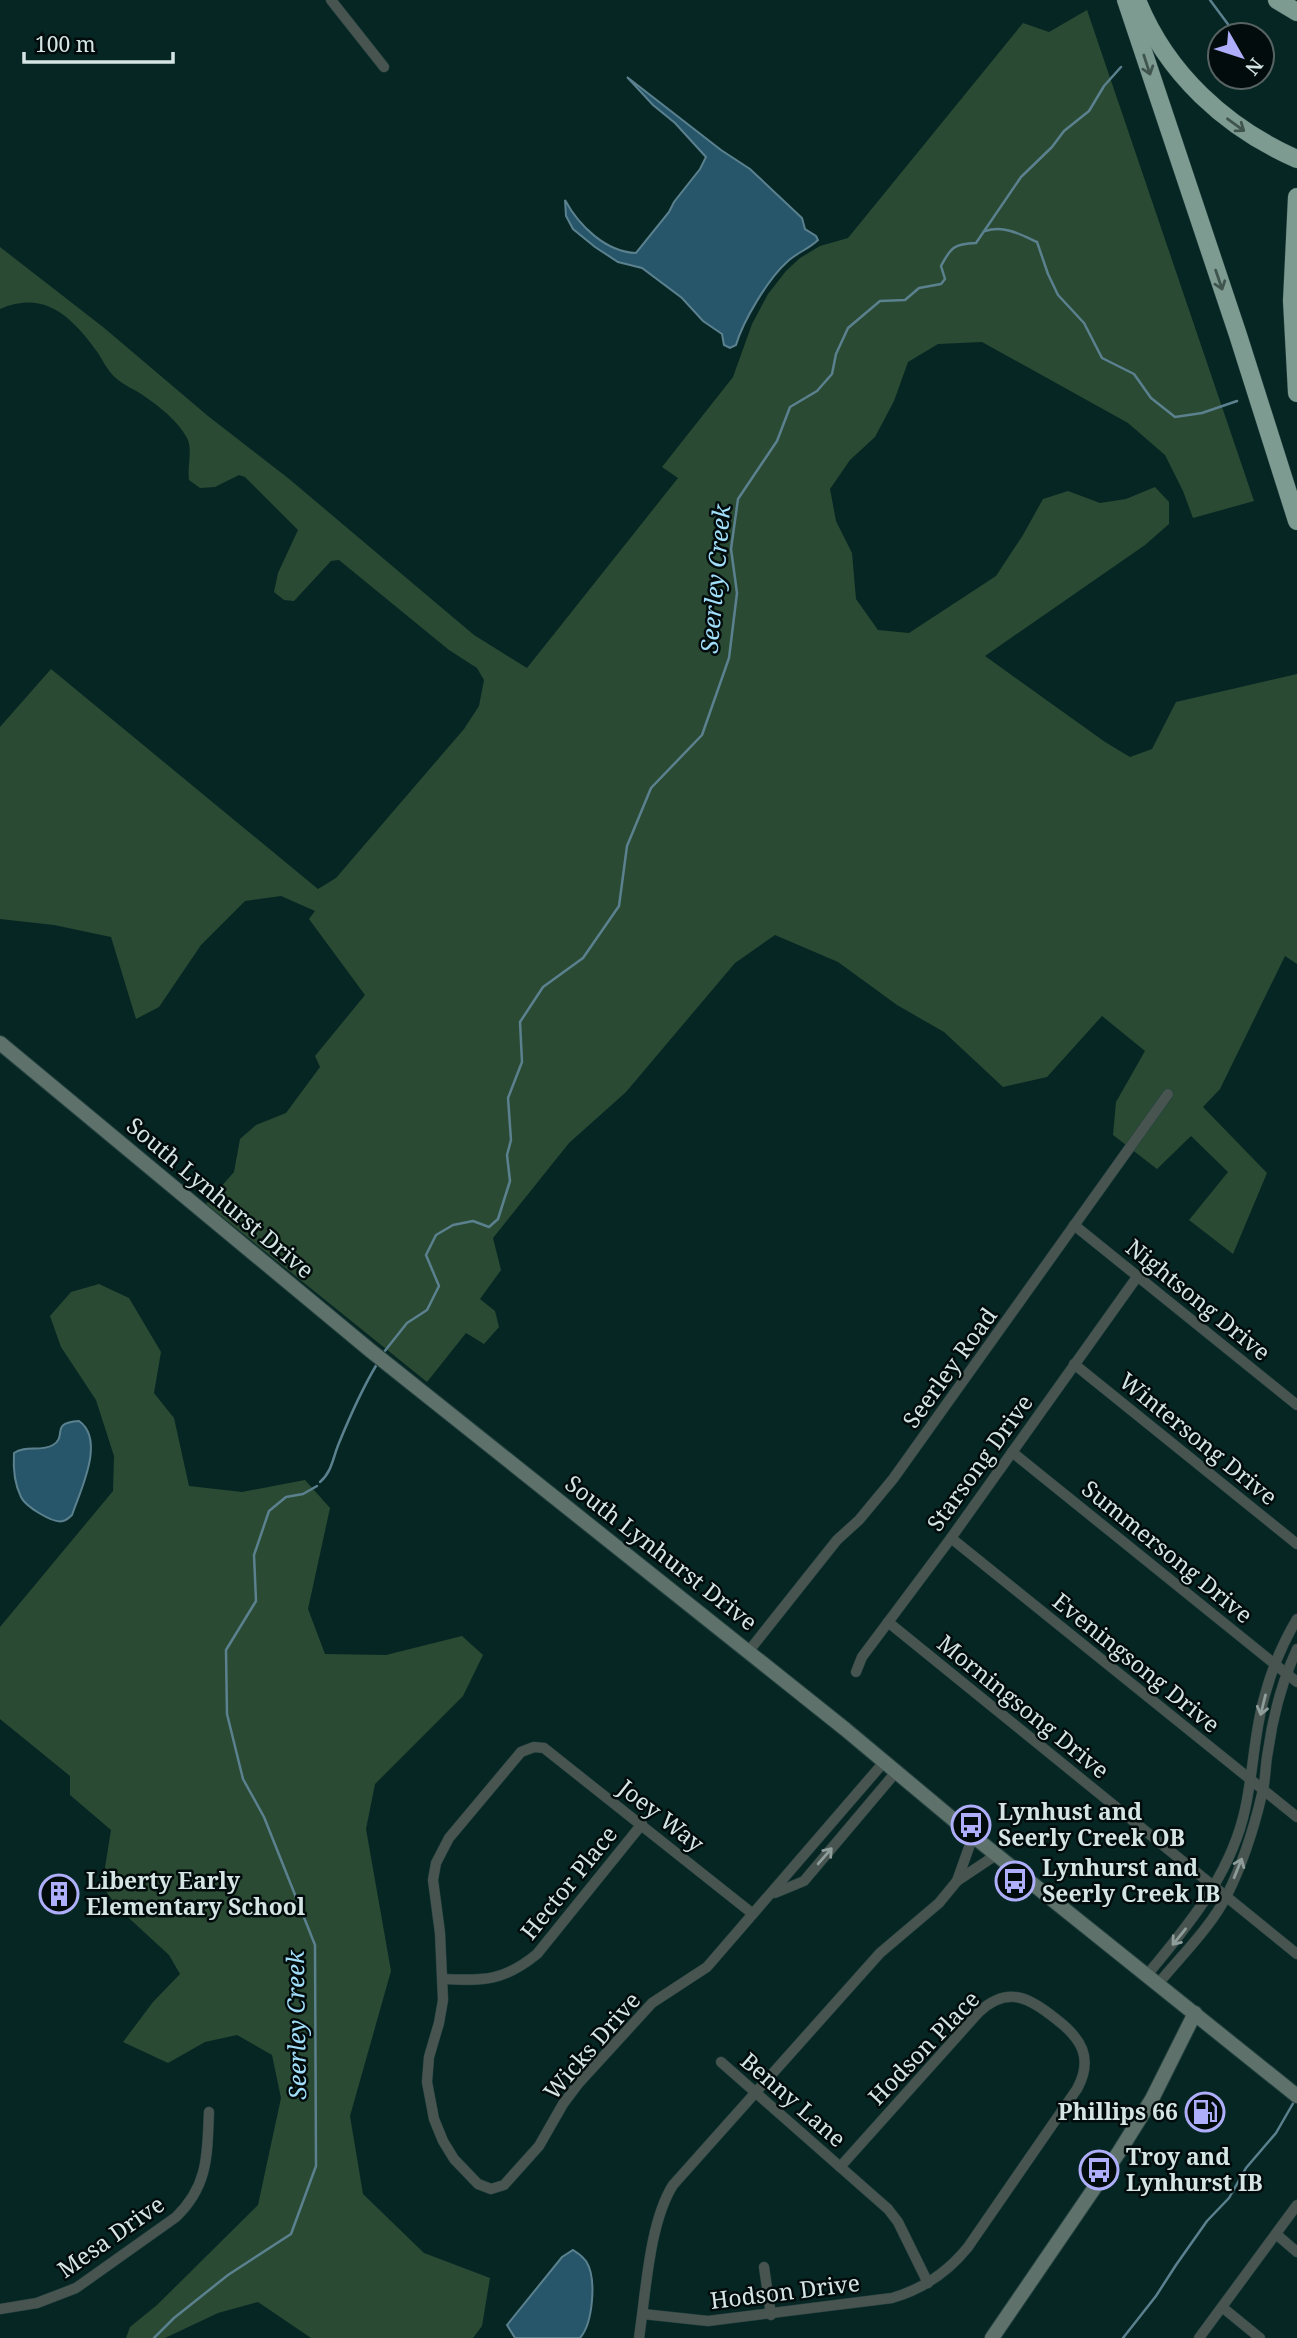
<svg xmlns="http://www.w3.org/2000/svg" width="1297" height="2338" viewBox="0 0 1297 2338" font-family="'Noto Serif',serif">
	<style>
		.green { fill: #2a4a33 }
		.water { fill: #27566a; stroke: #5b818f; stroke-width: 2 }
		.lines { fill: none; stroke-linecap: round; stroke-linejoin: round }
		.stream { stroke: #5b818f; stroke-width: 2.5 }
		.street-casing { stroke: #23413f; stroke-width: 11 }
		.secondary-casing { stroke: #23413f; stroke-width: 16 }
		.highway-casing { stroke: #23413f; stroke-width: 19 }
		.street { stroke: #48544f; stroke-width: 10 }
		.secondary { stroke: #5e716a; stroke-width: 14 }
		.highway { stroke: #7e9b91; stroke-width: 18 }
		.oneway { stroke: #40544e }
		.oneway2 { stroke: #8e9c9a }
		.labels { text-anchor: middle; stroke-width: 5; stroke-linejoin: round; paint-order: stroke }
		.street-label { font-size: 23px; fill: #d4e5e4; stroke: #020c0c }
		.poi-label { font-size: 23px; font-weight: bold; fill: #d4e5e4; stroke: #020c0c; text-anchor: start }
		.water-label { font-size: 24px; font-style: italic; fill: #a1defa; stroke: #020c0c }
	</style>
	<rect width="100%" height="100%" fill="#062624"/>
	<!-- green -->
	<g class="green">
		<path d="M1087 10 1254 501 1193 518 1183 491 1165 455 1128 423 982 342 938 344 908 362 894 401 875 437 850 460 830 489 836 521 852 553 856 599 878 630 909 633 996 576 1023 535 1043 499 1068 491 1100 503 1126 499 1155 487 1169 502V524L1145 545 985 656 1105 742 1130 757 1152 749 1176 702 1297 674V964L1285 956 1220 1089 1203 1107 1267 1173 1233 1254 1189 1220 1228 1172 1191 1136 1157 1169 1113 1135 1116 1102 1145 1051 1102 1016 1047 1077 1003 1087 944 1032 897 1005 838 962 775 935 735 963 626 1092 569 1143 493 1238 501 1270 480 1299 495 1311 499 1327 484 1344 466 1333 427 1382 206 1204 234 1172 240 1139 256 1125 286 1113 320 1067 315 1056 365 995 309 919 315 911 281 896 245 901 201 945 159 1007 136 1019 111 937 54 925 0 919V727L51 669 318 889 336 878 464 729 479 706 484 680 477 668 449 650 339 560 331 561 294 601 284 600 274 592 278 573 298 530 245 477 239 475 215 487 200 488 189 480C187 466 193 449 187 438 178 421 160 407 144 396 136 390 125 386 117 379 109 373 103 361 98 353 73 318 45 289 0 309V247L103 327 208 416 288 478 474 635 527 668 678 478 662 467 733 377 752 324 768 294 786 271 800 258 820 246 848 238 1023 23 1049 32Z"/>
		<path d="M99 1284 129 1298 161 1352 154 1393 174 1418 189 1486 242 1492 305 1480 330 1508 308 1609 325 1654 386 1655 462 1636 483 1655 463 1696 375 1784 366 1829 391 1971 350 2116 363 2194 424 2253 490 2278 482 2326 473 2338H311L258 2302 218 2313 165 2338H126L130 2327 157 2305 258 2205 281 2098 272 2055 237 2035 205 2042 168 2063 123 2042 153 2002 180 1974 169 1955 119 1909 102 1886 111 1830 70 1795V1776L0 1719V1627L113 1491 114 1456 96 1400 61 1347 50 1316 71 1292Z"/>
	</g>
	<!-- water -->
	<g class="water">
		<path d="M627 77 721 150 750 169 802 218 805 229 816 236 818 240C809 249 796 253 787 262 768 279 743 321 736 345L730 348 724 345 722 334 703 321 682 298 642 268 618 262 595 247 573 229 566 216 565 200C579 226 606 252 636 253L669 212 674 202 700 169 706 157 675 123 653 105Z"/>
		<path d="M79 1421C106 1440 80 1491 72 1515 69 1518 67 1520 63 1521 53 1524 25 1506 21 1497 14 1483 13 1469 14 1453 25 1445 41 1452 53 1445 68 1436 49 1423 79 1421Z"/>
		<path d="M573 2250C578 2253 582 2256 586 2261 597 2278 593 2323 580 2338H515L507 2325 562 2257Z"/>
	</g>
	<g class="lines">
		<!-- stream -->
		<g class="stream">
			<path d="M1210 0 1236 35"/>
			<path d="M1262 67 1265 73"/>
			<path d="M985 231C1004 225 1020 234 1037 242L1048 274 1058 295 1084 323 1102 358 1134 374 1151 398 1175 417 1202 413 1237 401"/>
			<path d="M384 1352 407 1323 427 1310 439 1286 426 1255 436 1235 453 1225 473 1221 489 1227 498 1219 510 1181 507 1155 511 1140 508 1098 522 1062 520 1022 543 987 583 958 619 906 627 846 651 788 702 735 729 658 737 593 731 549 738 499 777 441 790 407 817 391 832 374 836 354 848 328 880 301 905 300 919 288 941 284 945 279 941 266C951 247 954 244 976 243L1021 177 1052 147 1064 131 1089 111 1104 86 1121 67"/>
			<path d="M320 1482C332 1472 333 1457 339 1443 350 1416 362 1389 377 1364"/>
			<path d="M154 2338 174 2318 228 2275 291 2234 316 2166 315 1945 264 1817 243 1779 227 1714 226 1650 256 1601 254 1555 269 1511 286 1497 303 1494 317 1486"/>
			<path d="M1123 2338 1156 2296 1176 2265 1207 2221 1229 2198 1246 2168 1276 2133 1295 2100"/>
		</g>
		<defs>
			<g id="street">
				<path d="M331 0 384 67"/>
				<path d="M1074 1225 1297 1405"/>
				<path d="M1074 1364 1297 1544"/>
				<path d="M1012 1452 1297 1682"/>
				<path d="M951 1538 1297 1817"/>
				<path d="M888 1622 1297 1954"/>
				<path d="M748 1652 837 1540 859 1520 893 1479 1168 1094"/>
				<path d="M856 1672 862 1657 951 1538 1137 1277"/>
				<path d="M957 1881 973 1836"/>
				<path d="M775 1893 804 1881 896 1772"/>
				<path d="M753 1914 544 1748 534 1747 521 1752 449 1838 436 1863 433 1880 440 1933 443 2000 439 2023 429 2057 427 2082 434 2119 443 2141 454 2159 478 2184 491 2189 504 2185 539 2146 563 2104 578 2084 652 2003 707 1967 884 1762"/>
				<path d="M1147 1975C1187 1927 1227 1879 1243 1818 1253 1780 1253 1740 1263 1702 1270 1674 1282 1644 1297 1619"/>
				<path d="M443 1979C484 1981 504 1981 537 1954L642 1824"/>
				<path d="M1158 1984C1181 1956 1211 1927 1227 1895 1243 1863 1254 1828 1262 1794 1266 1780 1265 1765 1268 1751 1273 1716 1282 1681 1297 1649"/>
				<path d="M721 2062 888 2209 898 2222 928 2283"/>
				<path d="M1276 2234 1297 2252"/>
				<path d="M764 2267 771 2315"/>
				<path d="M1222 2307 1260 2338"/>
				<path d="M0 2309 37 2303 76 2288 176 2217C209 2185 207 2154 209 2112"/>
				<path d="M643 2314 708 2321 892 2298C923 2289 948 2272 968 2247L1077 2089C1094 2058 1081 2038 1056 2019 1030 1998 1008 1985 979 2012L840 2167"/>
				<path d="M639 2338C646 2292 649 2223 673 2185L880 1953 939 1903 957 1881 996 1855"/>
				<path d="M1199 2338 1297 2205"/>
			</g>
			<g id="secondary">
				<path d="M0 1043 371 1351 845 1729 973 1836 1297 2096"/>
				<path d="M992 2338 1119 2152 1152 2099 1195 2013"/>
			</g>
			<g id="highway">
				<path d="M1126 0 1238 335 1297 521"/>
				<path d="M1137 0C1166 73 1226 128 1297 159"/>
				<path d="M1277 0 1297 12"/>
				<path d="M1297 197 1292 301 1297 393"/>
			</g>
		</defs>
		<!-- street casing -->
		<use href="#street" class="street-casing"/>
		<!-- secondary casing -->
		<use href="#secondary" class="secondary-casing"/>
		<!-- highway casing -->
		<use href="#highway" class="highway-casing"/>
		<!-- street -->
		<use href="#street" class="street"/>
		<!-- secondary -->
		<use href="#secondary" class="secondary"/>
		<!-- highway -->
		<use href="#highway" class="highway"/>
	</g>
	<!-- one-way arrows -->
	<defs><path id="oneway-shaft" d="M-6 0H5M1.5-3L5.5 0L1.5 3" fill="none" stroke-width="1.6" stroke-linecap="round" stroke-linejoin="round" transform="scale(1.75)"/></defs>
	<g class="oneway">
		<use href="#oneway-shaft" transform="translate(1147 65) rotate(72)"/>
		<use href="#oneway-shaft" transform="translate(1236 125) rotate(36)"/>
		<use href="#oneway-shaft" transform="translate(1219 280) rotate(71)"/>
	</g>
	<g class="oneway2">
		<use href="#oneway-shaft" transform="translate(1263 1705) rotate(104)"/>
		<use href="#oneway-shaft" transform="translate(825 1856) rotate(-49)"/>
		<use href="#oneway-shaft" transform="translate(1238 1868) rotate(-68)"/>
		<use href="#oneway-shaft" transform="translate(1179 1937) rotate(129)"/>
	</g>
	<!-- icons -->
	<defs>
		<symbol id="bus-ring" viewBox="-11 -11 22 22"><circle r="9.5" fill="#020c0c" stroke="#afaefa" stroke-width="1.5"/><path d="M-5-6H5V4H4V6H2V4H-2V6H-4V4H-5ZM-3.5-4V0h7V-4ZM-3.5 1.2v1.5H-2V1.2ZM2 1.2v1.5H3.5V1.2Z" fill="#afaefa"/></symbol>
		<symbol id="building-ring" viewBox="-11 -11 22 22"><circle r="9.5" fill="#020c0c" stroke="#afaefa" stroke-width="1.5"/><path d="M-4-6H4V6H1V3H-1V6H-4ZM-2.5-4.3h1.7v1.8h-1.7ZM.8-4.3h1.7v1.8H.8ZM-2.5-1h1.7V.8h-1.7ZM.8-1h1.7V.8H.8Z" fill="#afaefa"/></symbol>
		<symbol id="fuel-ring" viewBox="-11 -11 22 22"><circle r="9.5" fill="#020c0c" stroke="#afaefa" stroke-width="1.5"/><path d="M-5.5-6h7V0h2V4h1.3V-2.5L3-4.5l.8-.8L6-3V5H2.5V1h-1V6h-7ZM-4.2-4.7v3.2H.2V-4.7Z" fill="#afaefa"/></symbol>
	</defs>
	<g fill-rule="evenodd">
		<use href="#bus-ring" x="949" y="1803" width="44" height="44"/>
		<use href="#bus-ring" x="993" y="1859" width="44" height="44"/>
		<use href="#building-ring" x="37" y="1872" width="44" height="44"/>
		<use href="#fuel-ring" x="1183" y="2090" width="44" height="44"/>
		<use href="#bus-ring" x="1077" y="2148" width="44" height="44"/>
	</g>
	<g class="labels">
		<!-- street labels -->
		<g class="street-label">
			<text transform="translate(220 1198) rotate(40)" y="8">South Lynhurst Drive</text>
			<text transform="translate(1198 1300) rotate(39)" y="8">Nightsong Drive</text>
			<text transform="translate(950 1368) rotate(-54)" y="8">Seerley Road</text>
			<text transform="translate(1198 1439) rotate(39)" y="8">Wintersong Drive</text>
			<text transform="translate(980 1463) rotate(-54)" y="8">Starsong Drive</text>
			<text transform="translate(1167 1552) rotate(39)" y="8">Summersong Drive</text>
			<text transform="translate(661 1553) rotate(38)" y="8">South Lynhurst Drive</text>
			<text transform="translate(1136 1663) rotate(39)" y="8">Eveningsong Drive</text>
			<text transform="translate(1023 1707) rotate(39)" y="8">Morningsong Drive</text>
			<text transform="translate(661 1816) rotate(38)" y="8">Joey Way</text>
			<text transform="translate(569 1883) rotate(-51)" y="8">Hector Place</text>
			<text transform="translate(592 2046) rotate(-49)" y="8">Wicks Drive</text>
			<text transform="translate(924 2048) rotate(-46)" y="8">Hodson Place</text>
			<text transform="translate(793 2100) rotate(41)" y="8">Benny Lane</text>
			<text transform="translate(111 2237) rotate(-35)" y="8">Mesa Drive</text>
			<text transform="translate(785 2292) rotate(-7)" y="8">Hodson Drive</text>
		</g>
		<!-- poi labels -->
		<g class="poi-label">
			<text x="998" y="1820">Lynhust and<tspan x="998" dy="26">Seerly Creek OB</tspan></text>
			<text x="1042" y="1876">Lynhurst and<tspan x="1042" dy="26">Seerly Creek IB</tspan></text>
			<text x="86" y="1889">Liberty Early<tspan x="86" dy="26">Elementary School</tspan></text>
			<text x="1178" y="2120" text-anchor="end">Phillips 66</text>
			<text x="1126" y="2165">Troy and<tspan x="1126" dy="26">Lynhurst IB</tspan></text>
		</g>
		<!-- water labels -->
		<g class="water-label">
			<text transform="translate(716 579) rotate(-85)" y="8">Seerley Creek</text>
			<text transform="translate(297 2025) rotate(-91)" y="8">Seerley Creek</text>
		</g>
	</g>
	<!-- north arrow -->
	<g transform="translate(1241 56) rotate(129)"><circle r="33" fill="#020c0c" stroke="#566362" stroke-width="2"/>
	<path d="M0-5L12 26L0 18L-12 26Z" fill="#afaefa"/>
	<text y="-10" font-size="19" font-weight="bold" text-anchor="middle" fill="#d4e5e4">N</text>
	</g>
	<!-- scale -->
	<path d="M24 52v10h149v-10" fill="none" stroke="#d4e5e4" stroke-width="3.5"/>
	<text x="35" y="52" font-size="21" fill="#d4e5e4" stroke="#020c0c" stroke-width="5" paint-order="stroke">100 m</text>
</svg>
